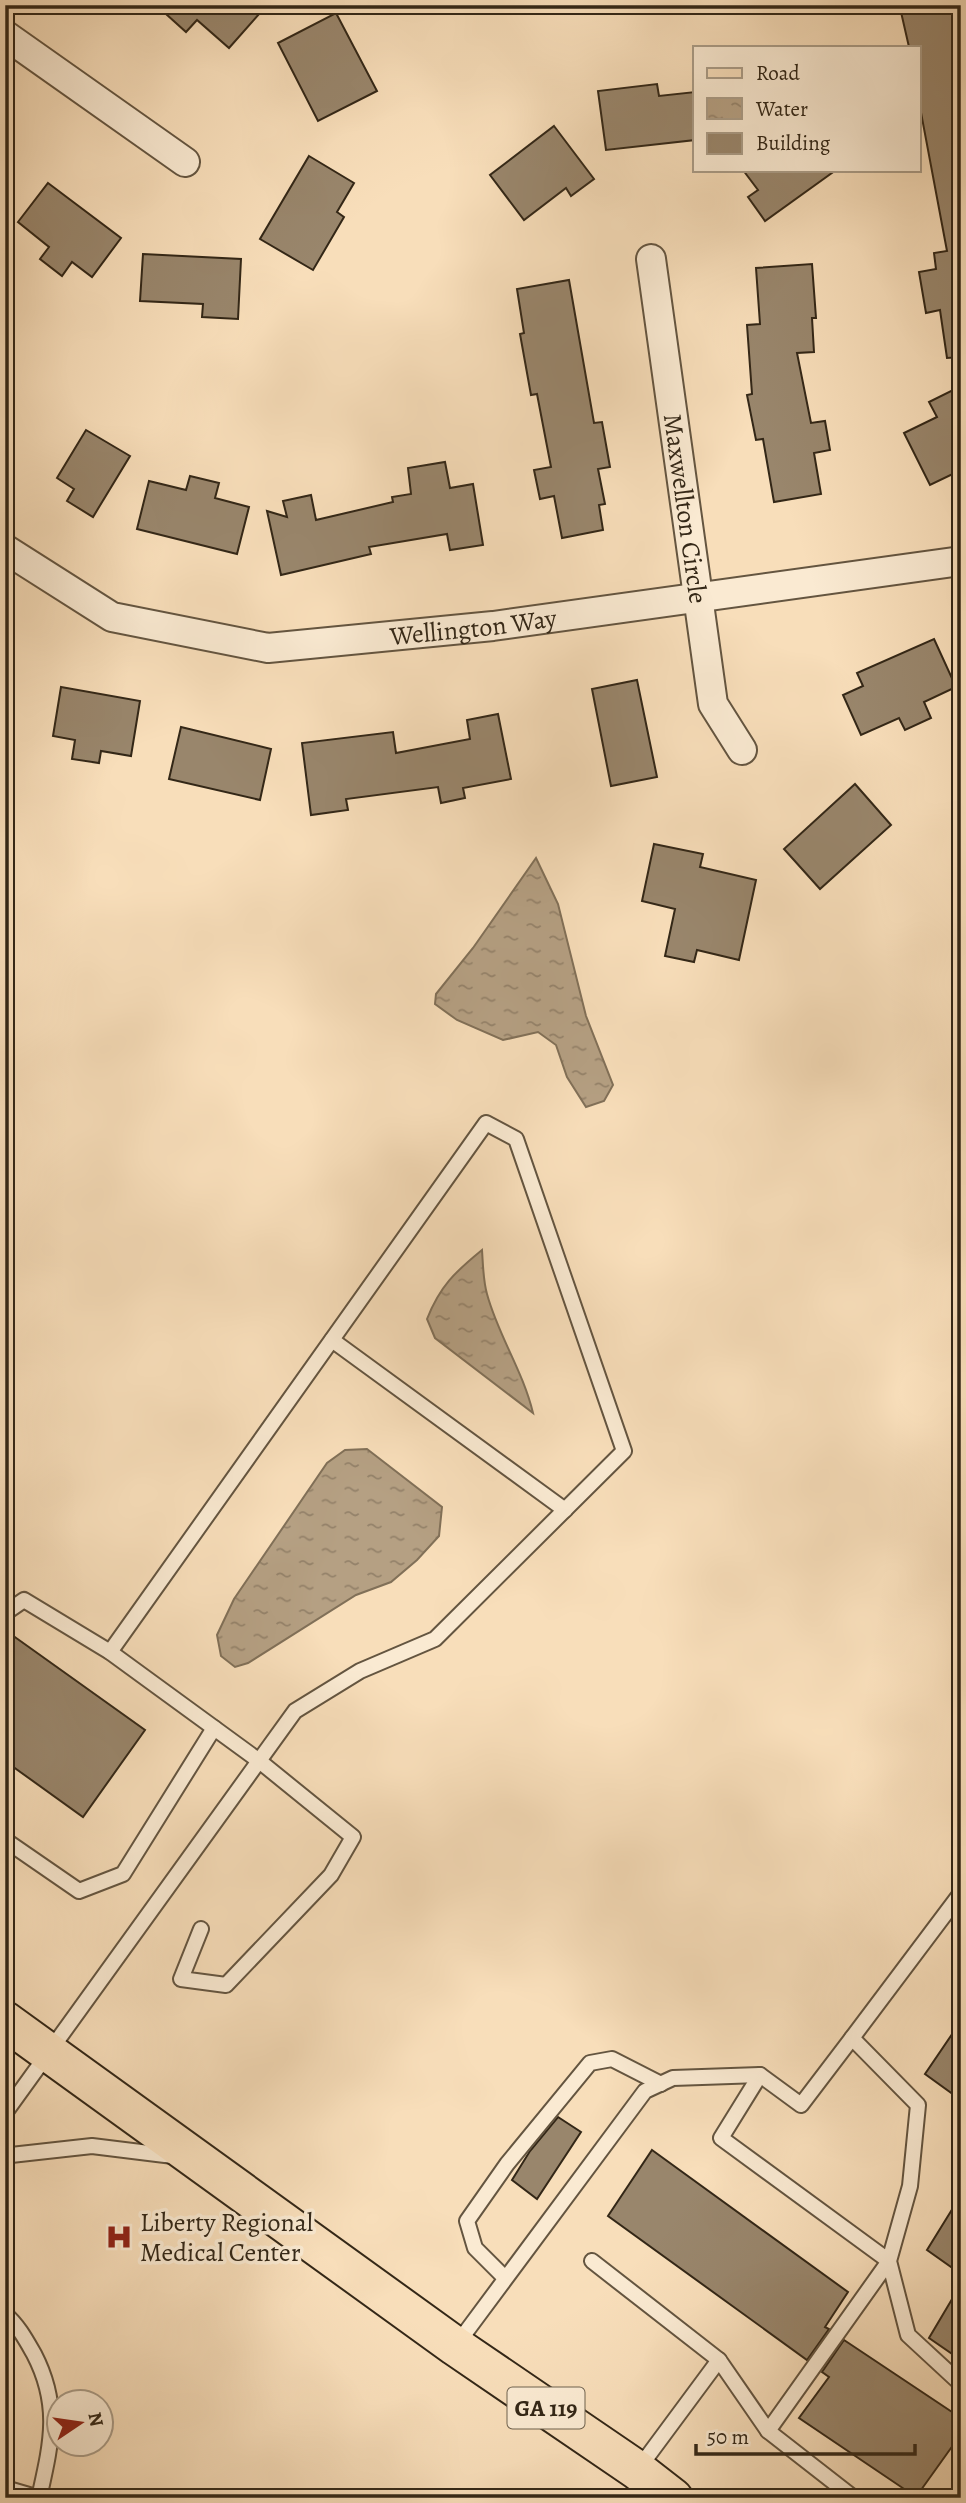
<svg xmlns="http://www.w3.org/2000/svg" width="966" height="2503" viewBox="0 0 966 2503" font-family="Alegreya,serif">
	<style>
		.water { fill: url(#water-ripples); stroke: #817058; stroke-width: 2 }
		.building { fill: #99866c; stroke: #332717; stroke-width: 2 }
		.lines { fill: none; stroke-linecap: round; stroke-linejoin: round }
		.lane-casing { stroke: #645540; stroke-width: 18 }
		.street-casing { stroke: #645540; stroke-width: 32 }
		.primary-casing { stroke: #332717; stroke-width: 42 }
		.lane { stroke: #faead2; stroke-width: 14 }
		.street { stroke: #faead2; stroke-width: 28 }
		.primary { stroke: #f8deba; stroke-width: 38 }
		.labels { text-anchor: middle; stroke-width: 7; stroke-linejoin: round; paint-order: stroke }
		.shield { fill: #faead2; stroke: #6f624f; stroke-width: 2 }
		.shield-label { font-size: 24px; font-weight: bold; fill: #332717 }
		.street-label { font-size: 26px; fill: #332717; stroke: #faead2 }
		.poi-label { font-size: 26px; fill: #332717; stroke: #faead2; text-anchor: start }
	</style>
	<defs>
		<pattern id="water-ripples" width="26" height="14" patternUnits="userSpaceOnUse" patternTransform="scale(1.75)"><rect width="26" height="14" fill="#b5a083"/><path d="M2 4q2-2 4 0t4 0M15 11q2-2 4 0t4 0" fill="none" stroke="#94826a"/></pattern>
	</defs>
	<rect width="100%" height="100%" fill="#f8deba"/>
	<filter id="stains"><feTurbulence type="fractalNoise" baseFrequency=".00286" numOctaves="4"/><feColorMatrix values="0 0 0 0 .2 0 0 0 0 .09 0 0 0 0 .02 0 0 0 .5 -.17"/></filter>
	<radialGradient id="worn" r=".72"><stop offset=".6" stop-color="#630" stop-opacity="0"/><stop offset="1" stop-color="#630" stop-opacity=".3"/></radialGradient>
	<!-- water -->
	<g class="water">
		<path d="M536 858 558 904 586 1016 613 1085 604 1101 586 1107 567 1077 556 1045 538 1032 503 1040 457 1020 435 1004 436 994 473 948Z"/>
		<path d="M482 1250C483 1264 483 1280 487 1294 498 1335 523 1371 533 1413L435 1338 427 1319C440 1286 455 1272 482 1250Z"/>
		<path d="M367 1449 442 1507 439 1536 417 1560 391 1582 356 1595 248 1663 235 1667 221 1656 217 1635 234 1599 327 1463 345 1450Z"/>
	</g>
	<!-- building -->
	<g class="building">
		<path d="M156 5H267L229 48 197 20 186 32Z"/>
		<path d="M931 5H952L961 47V357L947 358 940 310 926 313 919 272 936 269 934 253 947 251 919 102V47H909L901 12Z"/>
		<path d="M336 13 377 91 318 121 278 43Z"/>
		<path d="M657 84 659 96 695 92V140L606 150 598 91Z"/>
		<path d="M554 126 594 179 571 196 566 188 524 220 490 175Z"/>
		<path d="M309 156 354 183 337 212 344 217 313 270 260 239Z"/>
		<path d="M743 170H836L765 221 748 197 758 190Z"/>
		<path d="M48 183 121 238 92 277 72 262 62 276 40 259 49 247 18 222Z"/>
		<path d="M143 254 241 259 238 319 202 317 203 304 140 301Z"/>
		<path d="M812 264 816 318H812L814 352 797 353 811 423 825 421 830 450 814 453 821 494 774 502 763 439 756 440 747 395 752 394 747 325 760 324 756 268Z"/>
		<path d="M569 280 594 423 602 422 610 467 598 469 605 504 599 505 603 530 562 538 554 496 540 499 534 470 551 467 537 394 531 395 520 334 524 333 517 289Z"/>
		<path d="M961 386V470L930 485 904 433 937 417 929 402Z"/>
		<path d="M86 430 130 456 93 517 67 501 74 489 57 478Z"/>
		<path d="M445 462 450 488 473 484 483 545 450 550 447 534 369 547 371 554 281 575 267 511 287 517 283 501 311 495 316 520 393 502 392 497 411 494 408 468Z"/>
		<path d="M190 476 219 483 215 498 249 507 237 554 137 529 149 481 186 490Z"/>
		<path d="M934 639 956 687 924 702 931 718 905 730 899 718 861 735 843 695 863 686 857 673Z"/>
		<path d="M637 680 657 777 611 786 592 689Z"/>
		<path d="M61 687 140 701 131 756 101 751 99 763 72 759 75 740 53 736Z"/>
		<path d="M498 714 511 779 463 788 465 798 441 803 438 787 346 799 348 810 311 815 302 743 393 732 396 753 470 739 467 720Z"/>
		<path d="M181 727 271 749 260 800 169 779Z"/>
		<path d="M855 784 891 825 820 889 784 849Z"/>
		<path d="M654 844 703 854 700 867 756 880 739 960 697 950 694 962 665 956 675 909 642 901Z"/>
		<path d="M5 1630 145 1730 83 1817 5 1761Z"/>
		<path d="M961 2021V2100L925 2074Z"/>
		<path d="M558 2117 581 2132 537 2199 512 2180 530 2151Z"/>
		<path d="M652 2150 848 2292 825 2327 829 2329 807 2360 608 2216Z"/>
		<path d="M961 2195V2274L927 2250Z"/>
		<path d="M961 2284V2360L929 2338Z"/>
		<path d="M844 2340 961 2418V2434L916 2497 799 2418 829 2377 822 2372Z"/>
	</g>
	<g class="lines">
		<defs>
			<g id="lane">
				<path d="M332 1340 565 1510"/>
				<path d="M5 1613 24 1600 110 1652 258 1760 353 1837 331 1875 226 1985 181 1979 201 1929"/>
				<path d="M5 1840 79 1891 123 1874 214 1728"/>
				<path d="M961 1893 852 2038 918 2105 910 2186 889 2261 908 2335 961 2384"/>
				<path d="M5 2113 295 1711 360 1671 435 1639 624 1451 516 1139 486 1123 110 1652"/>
				<path d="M5 2159 11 2155 92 2146 173 2156"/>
				<path d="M592 2261 719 2360 768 2431 854 2498"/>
				<path d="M505 2278 475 2248 467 2221 507 2164 590 2063 612 2059 661 2084"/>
				<path d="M5 2314C18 2325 26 2340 34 2354 61 2406 51 2444 39 2498"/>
				<path d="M457 2344 645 2091 673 2078 760 2075"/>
				<path d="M768 2431 889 2261 721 2138 760 2075 801 2105 852 2038"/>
				<path d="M639 2468 719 2360"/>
				<path d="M5 2488 39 2498"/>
			</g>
			<g id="street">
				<path d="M5 35 185 162"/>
				<path id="s1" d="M651 259 713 704 742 750"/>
				<path id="s2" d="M5 549 112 617 268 648 493 626 961 561"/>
			</g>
			<path id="primary" d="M5 2021 455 2346 637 2470 673 2498"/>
		</defs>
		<!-- lane casing -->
		<use href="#lane" class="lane-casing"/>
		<!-- street casing -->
		<use href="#street" class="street-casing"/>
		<!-- primary casing -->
		<use href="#primary" class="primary-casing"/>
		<!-- lane -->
		<use href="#lane" class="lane"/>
		<!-- street -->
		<use href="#street" class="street"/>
		<!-- primary -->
		<use href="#primary" class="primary"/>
	</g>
	<!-- icons -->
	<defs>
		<symbol id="hospital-bare" viewBox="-9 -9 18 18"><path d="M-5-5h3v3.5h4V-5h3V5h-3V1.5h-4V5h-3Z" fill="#8f2418" stroke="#faead2" stroke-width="2.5" paint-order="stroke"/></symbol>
	</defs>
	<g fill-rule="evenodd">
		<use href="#hospital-bare" x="100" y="2218" width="38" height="38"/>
	</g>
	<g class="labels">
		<!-- shield labels -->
		<rect class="shield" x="507.5" y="2387.5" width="77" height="41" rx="5"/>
		<g class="shield-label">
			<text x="546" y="2416">GA 119</text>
		</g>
		<!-- street labels -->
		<g class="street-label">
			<text dy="9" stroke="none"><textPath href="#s1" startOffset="252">Maxwellton Circle</textPath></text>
			<text dy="9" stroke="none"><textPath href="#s2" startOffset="492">Wellington Way</textPath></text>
		</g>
		<!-- poi labels -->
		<g class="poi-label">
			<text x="140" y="2231">Liberty Regional<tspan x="140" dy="30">Medical Center</tspan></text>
		</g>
	</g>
	<!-- margin -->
	<rect width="966" height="2503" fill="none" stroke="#f8deba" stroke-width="28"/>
	<rect x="7" y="7" width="952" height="2489" fill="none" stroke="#332717" stroke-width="3.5"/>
	<rect x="14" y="14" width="938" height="2475" fill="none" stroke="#332717" stroke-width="2"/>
	<!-- legend -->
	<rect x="693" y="46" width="228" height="126" fill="#faead2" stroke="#aa9c87" stroke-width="2"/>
	<rect x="707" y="68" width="35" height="10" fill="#f8deba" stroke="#aa9c87" stroke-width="2"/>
	<text x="756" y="80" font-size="21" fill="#332717">Road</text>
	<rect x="707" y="98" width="35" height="21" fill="url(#water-ripples)" stroke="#aa9c87" stroke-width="2"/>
	<text x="756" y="116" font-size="21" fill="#332717">Water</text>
	<rect x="707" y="133" width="35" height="21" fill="#99866c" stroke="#aa9c87" stroke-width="2"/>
	<text x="756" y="150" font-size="21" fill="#332717">Building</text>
	<!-- north arrow -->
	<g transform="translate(80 2423) rotate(77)"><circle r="33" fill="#faead2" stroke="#aa9c87" stroke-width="2"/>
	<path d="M0-5L12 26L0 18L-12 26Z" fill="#8f2418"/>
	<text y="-10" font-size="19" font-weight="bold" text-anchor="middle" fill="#332717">N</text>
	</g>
	<!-- scale -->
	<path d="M696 2444v10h219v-10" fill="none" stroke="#332717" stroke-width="3.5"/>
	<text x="707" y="2444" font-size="21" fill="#332717" stroke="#faead2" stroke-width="5" paint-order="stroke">50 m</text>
	<rect width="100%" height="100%" filter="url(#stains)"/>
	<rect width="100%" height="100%" fill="url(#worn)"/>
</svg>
